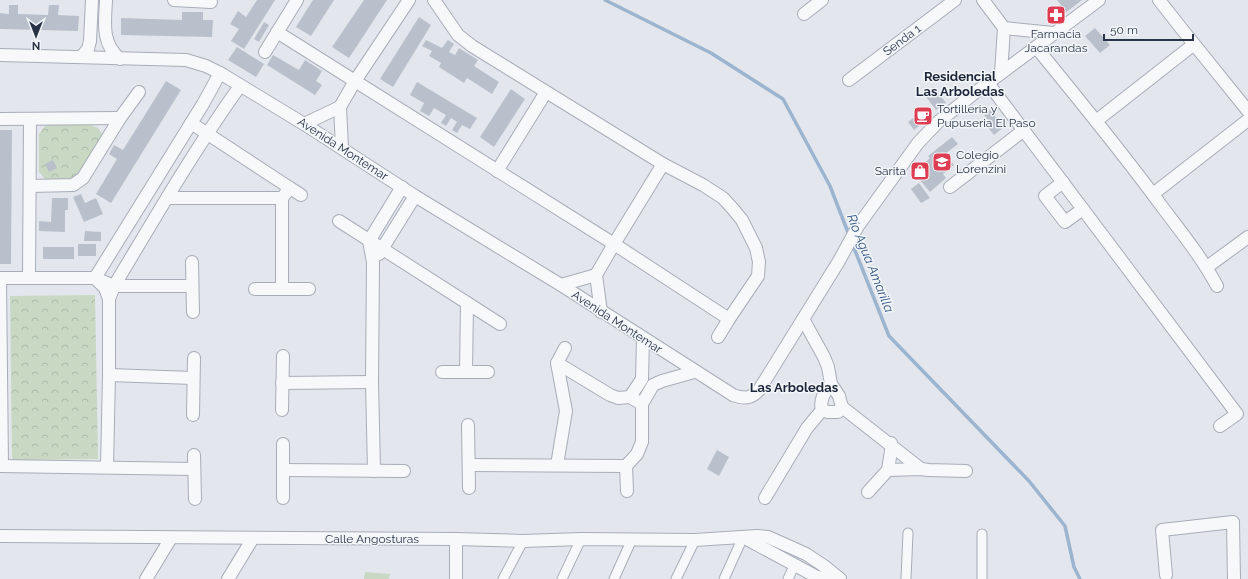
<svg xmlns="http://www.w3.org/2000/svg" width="1248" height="579" viewBox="0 0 1248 579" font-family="Raleway,sans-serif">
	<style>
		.park { fill: url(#park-crowns) }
		.garden { fill: #c8d8c3 }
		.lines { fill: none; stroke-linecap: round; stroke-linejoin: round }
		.stream { stroke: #9bb4d0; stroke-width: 3.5 }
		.building { fill: #bac0cb }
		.pedestrian-casing { stroke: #a7adb8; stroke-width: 11 }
		.minor-casing { stroke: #a7adb8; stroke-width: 14 }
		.pedestrian { stroke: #f7f8fa; stroke-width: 9 }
		.minor { stroke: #f7f8fa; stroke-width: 12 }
		.labels { text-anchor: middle; stroke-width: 3; stroke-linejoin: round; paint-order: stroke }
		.poi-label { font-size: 12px; fill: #293347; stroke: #f3f6f9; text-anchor: start }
		.street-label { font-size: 12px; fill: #293347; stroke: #f3f6f9 }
		.neighbourhood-label { font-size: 13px; font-weight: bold; fill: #1b2438; stroke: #f3f6f9 }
		.water-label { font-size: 13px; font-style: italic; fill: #2e5180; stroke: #f3f6f9 }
	</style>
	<defs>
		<pattern id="park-crowns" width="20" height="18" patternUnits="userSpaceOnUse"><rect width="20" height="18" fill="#c8d8c3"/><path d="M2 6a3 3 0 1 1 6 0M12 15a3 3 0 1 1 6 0" fill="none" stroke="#acbaa9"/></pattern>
	</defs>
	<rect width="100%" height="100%" fill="#e3e7ed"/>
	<!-- park -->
	<g class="park">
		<path d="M88 124 98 128 102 134C99 144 83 174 73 178 66 181 53 179 45 179L39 172V134L46 125Z"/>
		<path d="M95 295 98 459 12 460 10 296Z"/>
	</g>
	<!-- garden -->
	<path class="garden" d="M365 572 390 574 389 579H364Z"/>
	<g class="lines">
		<!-- stream -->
		<g class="stream">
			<path d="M605 0 711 53 783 99 830 186 849 235"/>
			<path d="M852 243 889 336 1029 481 1065 526 1074 567 1080 579"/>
		</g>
	</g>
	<!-- building -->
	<g class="building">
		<path d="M257 0H275L244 49 231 41 239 29 230 24 238 11 246 17Z"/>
		<path d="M313 0H334L311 36 296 27Z"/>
		<path d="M364 0H387L349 58 332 47Z"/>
		<path d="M1057 0H1082L1055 21 1050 14 1061 5Z"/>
		<path d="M9 5H18V14L48 15 49 5H59L58 15 79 16 78 31 0 29V13L9 14Z"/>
		<path d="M182 12H203V20H213L212 37 121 35V18L182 20Z"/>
		<path d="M419 17 431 25 393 87 380 79Z"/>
		<path d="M264 22 269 25 259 42 254 39Z"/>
		<path d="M1095 28 1110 45 1100 53 1085 36Z"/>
		<path d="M426 40 442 48 448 40 454 44 449 52 455 55 459 48 478 60 474 66 499 82 492 94 467 78 464 83 439 67 441 63 429 56 432 51 422 46Z"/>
		<path d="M237 47 264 64 256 77 228 60Z"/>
		<path d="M273 55 299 70 305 60 322 71 316 81 322 85 315 95 267 65Z"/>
		<path d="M166 81 181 90 111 203 96 194 117 159 109 154 114 145 123 150Z"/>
		<path d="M417 82 477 118 470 129 462 125 457 133 452 130 457 122 451 118 446 126 441 123 446 115 434 108 429 116 420 111 424 103 410 95Z"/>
		<path d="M934 87 946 103 936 110 924 94Z"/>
		<path d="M511 89 525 99 494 147 480 137Z"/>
		<path d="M924 110 930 117 914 130 908 122Z"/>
		<path d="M990 110 1004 127 994 135 985 124 989 121 984 115Z"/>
		<path d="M0 130H12L11 264H0Z"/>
		<path d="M952 137 958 144 945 154 954 165 943 174 946 178 930 192 914 173 930 158 928 156Z"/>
		<path d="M53 160 57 168 49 172 45 164Z"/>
		<path d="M919 183 930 198 921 203 911 189Z"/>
		<path d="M81 194 85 203 96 198 103 214 84 222 73 197Z"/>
		<path d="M52 198H68V210H65V232L39 231V221L51 222Z"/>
		<path d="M85 231 101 232V241H84Z"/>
		<rect x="78" y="244" width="18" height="12"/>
		<rect x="43" y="247" width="31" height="12"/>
		<path d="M717 450 729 457 719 476 707 469Z"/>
	</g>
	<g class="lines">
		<defs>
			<g id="pedestrian">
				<path d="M503 579 523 541"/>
				<path d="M562 579 581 539"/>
				<path d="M614 579 632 539"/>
				<path d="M676 579 695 540"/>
				<path d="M724 579 743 537"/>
				<path d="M788 579 795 564"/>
				<path d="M906 579 908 533"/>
				<path d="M982 579V534"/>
			</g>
			<g id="minor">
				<path d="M106 0C105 23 101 43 120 59"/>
				<path d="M174 0 211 2"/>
				<path d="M434 0 458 35 472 46 663 164 703 185 723 198 733 209 742 220 756 248 759 262 758 276 729 319 718 337"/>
				<path d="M983 0 1004 28 1001 73"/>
				<path d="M1159 0 1181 28 1248 111"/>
				<path d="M804 14 822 0"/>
				<path d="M1004 28 1053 33"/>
				<path d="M277 32 614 244 729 319"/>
				<path d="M1036 47C1079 100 1123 153 1163 208 1182 233 1202 258 1217 286"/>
				<path d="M265 52 297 0"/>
				<path d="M0 55 186 60 206 66 220 73 304 124 415 196 561 285 733 395C744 399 751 399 759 390L839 261 858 226 918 143 938 122 972 95 1099 0"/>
				<path d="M81 57 88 49 90 41 92 0"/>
				<path d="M849 80 955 0"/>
				<path d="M988 83 1237 414 1220 426"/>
				<path d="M0 119 120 118"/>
				<path d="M1096 121 1193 45"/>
				<path d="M191 123 290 188 282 198V289"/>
				<path d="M304 124 340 107"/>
				<path d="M342 148 340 107 355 81 409 0"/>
				<path d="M497 171 546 92"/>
				<path d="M1063 182 1045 196 1065 222 1083 209"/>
				<path d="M30 186 73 185 83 178 120 118 139 92"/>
				<path d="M950 187 1024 130"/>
				<path d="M290 188 301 195"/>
				<path d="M1153 194 1248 120"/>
				<path d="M167 198H282"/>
				<path d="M339 221 500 324"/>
				<path d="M379 254 415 196"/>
				<path d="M192 262 193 312"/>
				<path d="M1207 267 1248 237"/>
				<path d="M0 278H95L114 286H192"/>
				<path d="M0 278 2 466"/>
				<path d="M29 278 30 119"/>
				<path d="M561 285 596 275"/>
				<path d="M255 289H309"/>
				<path d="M109 299 114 286C155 218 194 150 240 86"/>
				<path d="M601 312 596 275 614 244 663 164"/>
				<path d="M803 319 824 357 828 367 831 384 839 396 842 407 921 469"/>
				<path d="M557 363 610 395 618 398 630 397 642 404"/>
				<path d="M466 371 467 303"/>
				<path d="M442 372H488"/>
				<path d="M109 375 193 378"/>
				<path d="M282 383 372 382"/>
				<path d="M630 397 642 379 643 339"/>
				<path d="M282 410 283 356"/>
				<path d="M822 410 828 412H838L842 407"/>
				<path d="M193 415 194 358"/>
				<path d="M468 425 469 488"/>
				<path d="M283 444V498"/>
				<path d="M194 455 195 499"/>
				<path d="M469 465 626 466 637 454 642 442V404L653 385 662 381 694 372"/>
				<path d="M557 465 566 411 557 363 565 348"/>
				<path d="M0 466 194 469"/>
				<path d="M626 466 627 491"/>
				<path d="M107 467 109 375V299L105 288 95 278 203 104 220 73"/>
				<path d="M283 470 404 471"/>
				<path d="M888 470 921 469 928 470 966 471"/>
				<path d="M374 471 372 382 373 262 369 241 402 187"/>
				<path d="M868 492 888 470 891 451V443"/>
				<path d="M765 498 807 428 822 410C819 401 825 391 831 384"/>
				<path d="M0 536 456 539 523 541 581 539 695 540 757 536 768 537 806 554 824 566 840 579"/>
				<path d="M743 537 817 577 840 579"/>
				<path d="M1166 575 1162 530 1233 522 1234 579"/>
				<path d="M146 579 171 538"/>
				<path d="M228 579 253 538"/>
				<path d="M456 579V539"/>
			</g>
		</defs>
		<!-- pedestrian casing -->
		<use href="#pedestrian" class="pedestrian-casing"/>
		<!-- minor casing -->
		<use href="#minor" class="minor-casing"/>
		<!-- pedestrian -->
		<use href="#pedestrian" class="pedestrian"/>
		<!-- minor -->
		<use href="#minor" class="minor"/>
	</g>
	<!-- icons -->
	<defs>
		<symbol id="pharmacy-square" viewBox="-11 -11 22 22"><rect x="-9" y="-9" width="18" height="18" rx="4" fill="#de3c51" stroke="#f3f6f9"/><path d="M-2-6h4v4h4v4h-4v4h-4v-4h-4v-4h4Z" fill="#fff"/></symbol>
		<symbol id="cafe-square" viewBox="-11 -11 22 22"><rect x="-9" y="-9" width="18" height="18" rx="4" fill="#de3c51" stroke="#f3f6f9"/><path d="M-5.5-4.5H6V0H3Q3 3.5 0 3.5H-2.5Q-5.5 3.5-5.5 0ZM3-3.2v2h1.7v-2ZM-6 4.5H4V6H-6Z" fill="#fff"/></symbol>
		<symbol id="school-square" viewBox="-11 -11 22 22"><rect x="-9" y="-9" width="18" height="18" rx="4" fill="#de3c51" stroke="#f3f6f9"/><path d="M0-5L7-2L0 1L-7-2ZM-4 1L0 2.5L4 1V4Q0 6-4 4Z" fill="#fff"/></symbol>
		<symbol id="shop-square" viewBox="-11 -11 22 22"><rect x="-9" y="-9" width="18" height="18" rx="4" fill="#de3c51" stroke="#f3f6f9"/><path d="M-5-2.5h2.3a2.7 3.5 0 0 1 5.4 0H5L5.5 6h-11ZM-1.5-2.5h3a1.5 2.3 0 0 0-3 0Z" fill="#fff"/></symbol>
	</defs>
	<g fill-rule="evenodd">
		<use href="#pharmacy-square" x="1045" y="4" width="22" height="22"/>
		<use href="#cafe-square" x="912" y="105" width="22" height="22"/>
		<use href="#school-square" x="931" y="151" width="22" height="22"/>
		<use href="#shop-square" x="909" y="160" width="22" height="22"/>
	</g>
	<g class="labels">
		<!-- poi labels -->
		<g class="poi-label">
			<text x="1056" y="38" text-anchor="middle">Farmacia<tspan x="1056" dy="14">Jacarandas</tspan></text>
			<text x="937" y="113">Tortilleria y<tspan x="937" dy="14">Pupuseria El Paso</tspan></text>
			<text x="956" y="159">Colegio<tspan x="956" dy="14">Lorenzini</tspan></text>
			<text x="906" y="175" text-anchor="end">Sarita</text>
		</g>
		<!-- street labels -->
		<g class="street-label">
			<text transform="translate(902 40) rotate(-37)" y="4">Senda 1</text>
			<text transform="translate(343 149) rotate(33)" y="4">Avenida Montemar</text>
			<text transform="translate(617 322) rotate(33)" y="4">Avenida Montemar</text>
			<text x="372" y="543">Calle Angosturas</text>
		</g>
		<!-- neighbourhood labels -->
		<g class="neighbourhood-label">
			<text x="960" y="81">Residencial<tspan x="960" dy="15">Las Arboledas</tspan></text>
			<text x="794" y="392">Las Arboledas</text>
		</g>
		<!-- water labels -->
		<g class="water-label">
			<text transform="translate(871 263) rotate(68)" y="5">Río Agua Amarilla</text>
		</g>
	</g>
	<!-- north arrow -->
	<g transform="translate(36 36) rotate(180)" stroke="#f3f6f9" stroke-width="3" paint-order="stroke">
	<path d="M0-3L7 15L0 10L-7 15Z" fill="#293347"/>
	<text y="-6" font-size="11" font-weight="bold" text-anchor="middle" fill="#293347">N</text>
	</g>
	<!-- scale -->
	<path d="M1104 34v6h89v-6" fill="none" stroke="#293347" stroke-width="2"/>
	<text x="1110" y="34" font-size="12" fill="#293347" stroke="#f3f6f9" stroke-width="3" paint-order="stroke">50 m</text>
</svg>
